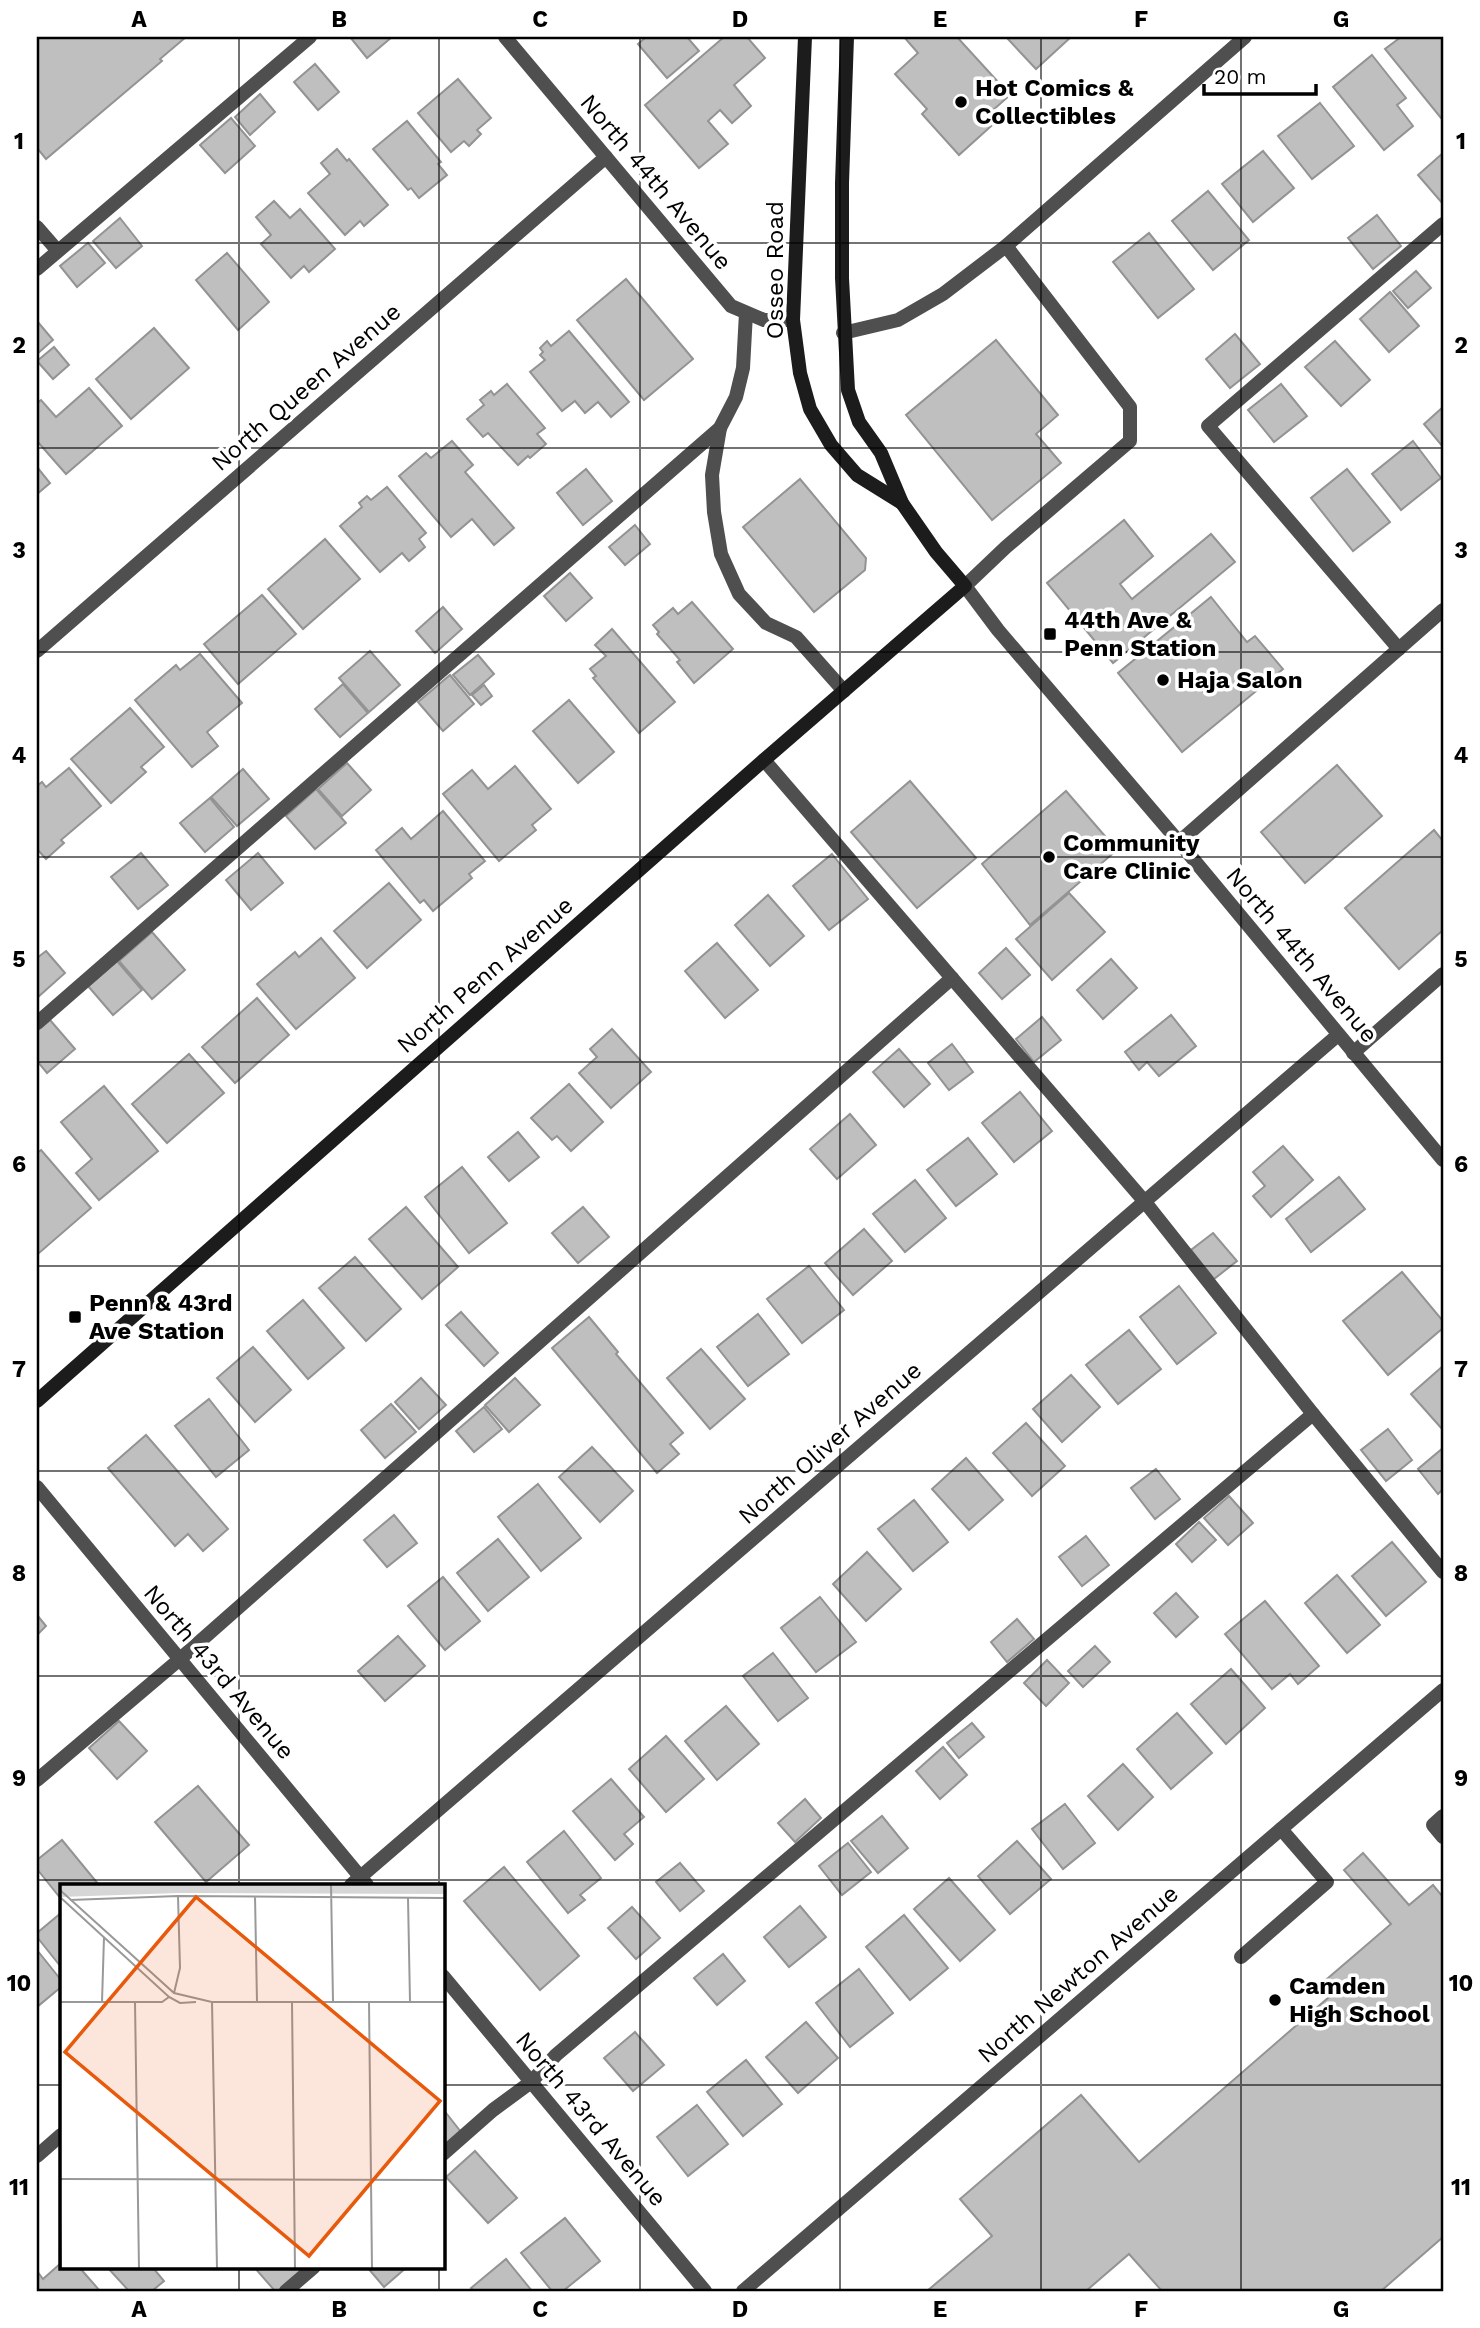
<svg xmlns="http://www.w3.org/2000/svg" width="1480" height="2328" viewBox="0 0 1480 2328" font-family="'Work Sans',sans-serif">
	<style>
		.building { fill: #bfbfbf; stroke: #939393; stroke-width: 2 }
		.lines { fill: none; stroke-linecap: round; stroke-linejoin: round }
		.service { stroke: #4f4f4f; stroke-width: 14 }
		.minor { stroke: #4f4f4f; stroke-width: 14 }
		.tertiary { stroke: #4f4f4f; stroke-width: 14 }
		.secondary { stroke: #1c1c1c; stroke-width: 14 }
		.grid { fill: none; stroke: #000; stroke-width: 2; stroke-opacity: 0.55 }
		.poi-dot { fill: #000; stroke: #fff; stroke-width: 2.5 }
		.labels { text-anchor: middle; stroke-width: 7; stroke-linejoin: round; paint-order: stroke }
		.poi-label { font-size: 24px; font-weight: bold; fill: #000; stroke: #fff; text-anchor: start }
		.street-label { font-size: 24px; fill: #000; stroke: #fff }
		.inset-road { fill: none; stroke: #999; stroke-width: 2 }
		.view { fill: #e8590c; fill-opacity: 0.15; stroke: #e8590c; stroke-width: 3.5 }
		.inset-edge { fill: none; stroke: #000; stroke-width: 3.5 }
		.neatline { fill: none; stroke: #000; stroke-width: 2.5 }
		.grid-label { font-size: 23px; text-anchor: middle; font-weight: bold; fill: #000 }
	</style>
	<rect width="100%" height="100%" fill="#fff"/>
	<!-- building -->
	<g class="building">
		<path d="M37 37H186L160 59 162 61 46 159 37 148Z"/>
		<path d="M350 37H392L367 58Z"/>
		<path d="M646 37H687L699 51 667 78 638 44Z"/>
		<path d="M724 37H747L765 58 734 85 751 106 732 123 720 110 708 121 728 144 699 168 645 105Z"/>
		<path d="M904 37H957L1010 95 992 111 999 119 959 155 922 114 927 109 895 74 918 53Z"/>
		<path d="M1006 37H1071L1036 69Z"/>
		<path d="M1401 37H1440L1443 40V116L1441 118 1385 49Z"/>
		<path d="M1372 55 1406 98 1397 105 1413 126 1384 150 1333 87Z"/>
		<path d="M315 64 339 92 318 110 294 82Z"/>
		<path d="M458 79 491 118 477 130 481 134 469 146 464 141 451 152 418 113Z"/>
		<path d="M260 94 275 112 250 135 235 117Z"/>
		<path d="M1320 103 1354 146 1312 179 1278 136Z"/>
		<path d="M231 118 255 146 225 173 200 145Z"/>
		<path d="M407 121 441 162 438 164 447 175 419 198 411 188 408 190 373 149Z"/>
		<path d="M337 149 347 161 349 159 388 205 364 226 360 221 345 235 308 193 330 174 321 163Z"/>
		<path d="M1263 151 1294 188 1253 222 1222 184Z"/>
		<path d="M1443 153V204L1418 175Z"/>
		<path d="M1208 191 1249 240 1213 270 1172 221Z"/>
		<path d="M274 201 290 218 300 209 335 249 309 272 304 266 291 278 261 244 271 235 256 217Z"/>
		<path d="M1377 215 1401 246 1373 269 1348 238Z"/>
		<path d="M120 218 142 246 116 268 93 241Z"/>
		<path d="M1149 233 1194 289 1158 318 1113 262Z"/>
		<path d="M88 243 105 263 77 287 60 266Z"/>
		<path d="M227 253 269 302 238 330 196 280Z"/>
		<path d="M1416 271 1431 288 1408 308 1393 291Z"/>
		<path d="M626 279 693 359 644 400 577 320Z"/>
		<path d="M1390 292 1419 326 1389 352 1360 319Z"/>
		<path d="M37 321 53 340 37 354Z"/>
		<path d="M154 328 189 368 131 419 96 379Z"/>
		<path d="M569 331 629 402 611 417 598 402 585 413 575 401 562 411 530 372 545 360 540 355 543 352 540 348 547 341 551 346Z"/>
		<path d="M1235 334 1260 364 1230 388 1206 359Z"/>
		<path d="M996 340 1058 415 1036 434 1061 463 992 520 906 415Z"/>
		<path d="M1335 341 1370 380 1341 406 1305 367Z"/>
		<path d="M54 347 69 365 53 379 37 361Z"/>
		<path d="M507 384 545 428 537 434 546 444 530 458 528 456 518 465 488 433 483 437 467 419 484 405 480 400 491 391 494 395Z"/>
		<path d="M1281 384 1307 416 1274 442 1248 410Z"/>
		<path d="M89 388 122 426 66 474 37 441V403L41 400 56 417Z"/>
		<path d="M1443 407V447L1424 424Z"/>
		<path d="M452 441 473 465 465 472 514 528 494 545 472 519 451 537 399 476 426 453 431 458Z"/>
		<path d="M1413 441 1441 478 1401 510 1372 474Z"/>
		<path d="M37 467 50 483 37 494Z"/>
		<path d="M586 469 612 501 583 525 557 493Z"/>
		<path d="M1347 469 1390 522 1353 551 1311 498Z"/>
		<path d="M800 479 866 558 865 570 814 612 743 527Z"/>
		<path d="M387 487 426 533 419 539 425 547 409 561 402 553 380 572 340 526 362 507 359 503 367 496 371 500Z"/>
		<path d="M1124 520 1153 556 1120 584 1132 599 1211 534 1235 562 1113 663 1047 583Z"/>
		<path d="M635 525 650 544 625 565 609 547Z"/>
		<path d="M325 539 360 579 303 629 268 589Z"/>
		<path d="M570 573 592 598 566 621 544 596Z"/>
		<path d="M262 595 296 634 238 684 204 644Z"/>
		<path d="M1211 597 1247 642 1255 636 1283 669 1182 752 1118 673Z"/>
		<path d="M692 602 733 649 694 683 677 662 680 660 657 634 659 632 653 625 673 608 678 614Z"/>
		<path d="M443 607 462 629 435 653 416 631Z"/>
		<path d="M612 629 675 702 639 733 593 678 596 676 590 669 606 656 595 645Z"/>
		<path d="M370 651 400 685 369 712 339 678Z"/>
		<path d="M200 654 242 703 207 732 218 746 192 767 135 700 176 665 180 670Z"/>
		<path d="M478 655 494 674 470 695 453 675Z"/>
		<path d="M450 675 474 704 443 731 418 702Z"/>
		<path d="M343 684 368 713 340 737 315 709Z"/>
		<path d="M484 685 492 696 481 705 472 695Z"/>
		<path d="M569 700 614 752 578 783 533 731Z"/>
		<path d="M130 708 164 747 141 767 146 772 111 803 71 759Z"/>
		<path d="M347 763 371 790 342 816 318 789Z"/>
		<path d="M1337 765 1382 816 1305 883 1261 832Z"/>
		<path d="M515 766 551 809 532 825 536 830 499 861 443 794 472 770 488 789Z"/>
		<path d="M69 768 101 806 61 840 64 843 46 859 37 849V786L42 782 46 787Z"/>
		<path d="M243 769 269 799 237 826 211 797Z"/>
		<path d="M910 781 976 858 917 908 851 832Z"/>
		<path d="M316 789 346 823 315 849 286 816Z"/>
		<path d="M1066 791 1117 850 1030 925 982 864Z"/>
		<path d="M210 798 234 827 205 852 180 823Z"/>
		<path d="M443 811 485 861 469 874 472 878 433 911 424 900 420 903 376 850 402 828 411 839Z"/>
		<path d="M1434 830 1443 841V930L1399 969 1345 908Z"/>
		<path d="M141 853 168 885 138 909 111 877Z"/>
		<path d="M258 853 283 883 251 910 226 880Z"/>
		<path d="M832 854 868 899 829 930 793 886Z"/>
		<path d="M389 883 421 920 367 968 334 931Z"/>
		<path d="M1069 893 1105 932 1052 980 1016 939Z"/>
		<path d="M768 895 804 936 770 966 735 925Z"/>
		<path d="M152 932 185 970 152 999 119 961Z"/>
		<path d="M321 938 355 978 296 1029 257 984 295 952 299 957Z"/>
		<path d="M717 943 758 990 725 1018 685 971Z"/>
		<path d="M1006 948 1030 975 1002 999 979 973Z"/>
		<path d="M46 951 65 973 38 997 37 958Z"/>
		<path d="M1111 959 1137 988 1103 1019 1077 990Z"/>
		<path d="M117 961 142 990 113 1015 88 986Z"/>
		<path d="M257 998 289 1035 235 1083 202 1047Z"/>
		<path d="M1171 1015 1196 1046 1159 1076 1147 1062 1139 1070 1125 1052Z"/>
		<path d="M1042 1017 1061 1040 1034 1062 1016 1039Z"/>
		<path d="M50 1020 75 1049 47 1073 37 1061V1031Z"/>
		<path d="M612 1029 651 1072 611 1108 579 1073 597 1057 590 1049Z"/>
		<path d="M952 1044 973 1072 949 1090 928 1063Z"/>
		<path d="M899 1049 930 1084 904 1107 873 1072Z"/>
		<path d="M189 1054 224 1093 167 1143 132 1104Z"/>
		<path d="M569 1084 603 1122 571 1151 557 1136 552 1140 531 1118Z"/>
		<path d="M104 1086 158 1151 99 1200 76 1173 92 1159 61 1122Z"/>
		<path d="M1020 1092 1052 1131 1014 1162 982 1123Z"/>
		<path d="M850 1114 876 1145 837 1179 810 1149Z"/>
		<path d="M518 1132 539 1157 509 1181 488 1157Z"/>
		<path d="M968 1138 997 1174 956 1206 927 1170Z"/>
		<path d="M1283 1146 1313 1180 1271 1217 1253 1196 1265 1186 1253 1172Z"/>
		<path d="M41 1150 91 1208 39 1253 37 1251V1153Z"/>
		<path d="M462 1167 507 1223 469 1253 425 1197Z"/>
		<path d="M1339 1177 1365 1209 1311 1252 1286 1219Z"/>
		<path d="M915 1180 946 1218 905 1252 873 1214Z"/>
		<path d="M406 1207 458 1267 422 1299 369 1239Z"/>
		<path d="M583 1207 609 1237 578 1263 552 1233Z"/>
		<path d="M864 1229 892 1261 853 1295 825 1263Z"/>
		<path d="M1213 1233 1237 1261 1214 1279 1191 1250Z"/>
		<path d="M355 1257 401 1309 366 1341 319 1288Z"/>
		<path d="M809 1266 844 1310 802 1343 767 1299Z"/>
		<path d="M1402 1272 1443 1321V1328L1388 1375 1343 1321Z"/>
		<path d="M1179 1286 1216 1333 1177 1364 1140 1317Z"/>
		<path d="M303 1300 344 1348 308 1379 267 1331Z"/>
		<path d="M461 1312 498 1353 484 1366 446 1325Z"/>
		<path d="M758 1314 789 1354 748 1386 717 1347Z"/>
		<path d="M589 1317 618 1352 616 1354 683 1433 670 1444 679 1454 657 1473 552 1348Z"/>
		<path d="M1129 1330 1161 1369 1118 1404 1086 1365Z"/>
		<path d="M253 1347 291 1390 255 1422 217 1378Z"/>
		<path d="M701 1349 745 1399 710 1429 667 1378Z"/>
		<path d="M1443 1366V1430L1411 1394Z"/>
		<path d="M1071 1375 1100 1407 1062 1442 1033 1409Z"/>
		<path d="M421 1378 446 1405 419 1429 395 1402Z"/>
		<path d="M515 1378 540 1405 509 1432 485 1405Z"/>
		<path d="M209 1399 249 1450 216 1477 175 1426Z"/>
		<path d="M391 1404 416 1432 385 1458 361 1430Z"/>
		<path d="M484 1407 502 1429 474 1452 456 1431Z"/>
		<path d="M1026 1423 1065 1466 1032 1496 993 1453Z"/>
		<path d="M1388 1429 1412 1460 1386 1481 1361 1450Z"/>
		<path d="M146 1435 228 1529 203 1551 188 1534 175 1546 108 1468Z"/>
		<path d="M592 1447 633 1491 600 1522 559 1477Z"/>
		<path d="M1443 1448V1489L1438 1494 1418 1469Z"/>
		<path d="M966 1458 1003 1500 969 1530 932 1489Z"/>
		<path d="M1156 1469 1180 1499 1155 1519 1131 1488Z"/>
		<path d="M538 1484 581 1538 541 1571 498 1517Z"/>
		<path d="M1229 1496 1253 1523 1228 1545 1204 1518Z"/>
		<path d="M914 1500 948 1542 913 1571 878 1529Z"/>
		<path d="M394 1515 417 1543 387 1567 364 1540Z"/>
		<path d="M1199 1522 1216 1540 1192 1562 1176 1544Z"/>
		<path d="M1086 1536 1109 1565 1082 1586 1059 1557Z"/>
		<path d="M498 1539 529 1577 488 1611 457 1573Z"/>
		<path d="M1392 1542 1426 1582 1386 1616 1352 1576Z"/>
		<path d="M867 1552 901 1589 866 1621 833 1584Z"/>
		<path d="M1337 1575 1380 1625 1347 1653 1305 1603Z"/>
		<path d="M443 1577 480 1621 445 1650 408 1606Z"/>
		<path d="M1176 1593 1198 1617 1176 1637 1154 1613Z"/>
		<path d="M820 1597 856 1642 816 1672 781 1628Z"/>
		<path d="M1265 1601 1319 1666 1298 1684 1290 1674 1272 1689 1225 1634Z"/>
		<path d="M37 1615 46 1626 37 1635Z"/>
		<path d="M1017 1619 1034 1639 1007 1662 991 1642Z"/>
		<path d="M398 1636 425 1666 385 1701 358 1671Z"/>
		<path d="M1095 1646 1110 1662 1083 1687 1068 1671Z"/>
		<path d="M773 1653 808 1698 778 1721 743 1676Z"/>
		<path d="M1047 1660 1069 1683 1046 1706 1024 1683Z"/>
		<path d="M1231 1669 1265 1708 1226 1744 1191 1704Z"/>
		<path d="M726 1706 759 1744 717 1780 685 1741Z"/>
		<path d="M1177 1713 1212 1753 1171 1789 1137 1749Z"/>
		<path d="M119 1721 147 1751 117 1779 89 1748Z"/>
		<path d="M972 1723 984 1737 959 1758 947 1743Z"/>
		<path d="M666 1736 704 1779 666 1812 629 1769Z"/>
		<path d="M943 1747 967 1775 940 1799 916 1771Z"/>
		<path d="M1123 1764 1153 1797 1118 1830 1088 1796Z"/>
		<path d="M611 1779 644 1817 624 1834 633 1844 615 1860 573 1811Z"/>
		<path d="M198 1786 249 1845 206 1882 155 1822Z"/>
		<path d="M805 1799 821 1818 795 1842 778 1823Z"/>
		<path d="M1065 1804 1095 1843 1063 1869 1032 1829Z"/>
		<path d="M882 1816 908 1848 878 1873 851 1841Z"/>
		<path d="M564 1831 601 1878 580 1895 585 1900 568 1913 527 1862Z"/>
		<path d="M62 1840 99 1885H61V1899L37 1869V1860Z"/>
		<path d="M1017 1841 1051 1879 1010 1914 978 1876Z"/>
		<path d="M848 1843 871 1872 842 1895 819 1866Z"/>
		<path d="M1363 1853 1409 1905 1433 1885 1443 1897V2237L1381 2291H1162L1129 2254 1086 2291H927L992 2236 960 2199 1081 2095 1139 2162 1329 1997 1320 1985 1391 1924 1344 1870Z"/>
		<path d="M680 1863 704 1891 680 1911 656 1882Z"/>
		<path d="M504 1867 579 1956 540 1990 464 1901Z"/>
		<path d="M949 1878 995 1930 960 1961 914 1909Z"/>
		<path d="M800 1906 826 1937 789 1967 764 1937Z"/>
		<path d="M632 1907 660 1938 636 1959 608 1928Z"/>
		<path d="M61 1913V1967L37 1937V1933Z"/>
		<path d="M904 1915 948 1968 910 2000 866 1947Z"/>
		<path d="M37 1950 61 1980V1987L37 2007Z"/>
		<path d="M723 1954 745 1981 717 2005 694 1978Z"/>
		<path d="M859 1969 893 2013 850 2047 816 2003Z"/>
		<path d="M806 2022 838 2058 798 2093 766 2057Z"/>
		<path d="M635 2032 664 2065 633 2091 604 2058Z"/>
		<path d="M746 2060 782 2104 743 2136 707 2092Z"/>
		<path d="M697 2105 728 2144 688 2176 657 2137Z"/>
		<path d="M443 2109 461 2132 443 2147Z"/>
		<path d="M475 2151 517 2198 488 2223 446 2177Z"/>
		<path d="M565 2218 600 2261 563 2291H552L521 2253Z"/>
		<path d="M506 2259 532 2291H474L471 2288Z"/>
		<path d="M61 2263V2267H79L100 2291H37V2271L43 2279Z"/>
		<path d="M107 2267H156L154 2269 164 2281 152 2291H129Z"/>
		<path d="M254 2267H305L278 2291H275Z"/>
		<path d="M367 2267H407L384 2287Z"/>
	</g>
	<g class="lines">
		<!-- service -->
		<g class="service">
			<path d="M37 227 57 250"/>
			<path d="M37 269 310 37"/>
			<path d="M720 428 712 475 714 512 721 554 739 594 766 623 796 637 844 691"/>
			<path d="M965 586 1006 547 1130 441V407L1006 246"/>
			<path d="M1399 649 1208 426 1443 224"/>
			<path d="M764 760 1145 1202 1313 1414 1443 1572"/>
			<path d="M37 1023 720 428 736 397 743 368 746 313"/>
			<path d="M1353 1053 1443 974"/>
			<path d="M37 1780 180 1659 952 978"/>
			<path d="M1443 1816 1433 1825 1443 1837"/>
			<path d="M1241 1957 1327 1882 1281 1829"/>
			<path d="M443 2154 493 2110 531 2082 556 2055 1313 1414"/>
			<path d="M286 2291 314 2267"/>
		</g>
		<!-- minor -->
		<g class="minor">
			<path d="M505 37 731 306 764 320H793"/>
			<path d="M843 333 898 320 943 294 1006 246 1245 37"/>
			<path d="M37 651 606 157"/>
			<path d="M1179 842 1443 610"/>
			<path d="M37 1487 367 1885"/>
			<path d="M351 1885 1338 1035"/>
			<path d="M443 1976 705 2291"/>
			<path d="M37 2156 61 2135"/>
			<path d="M743 2291 1443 1690"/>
		</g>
		<!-- tertiary -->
		<path class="tertiary" d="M965 586 998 630 1179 842 1443 1160"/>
		<!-- secondary -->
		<g class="secondary">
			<path d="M805 37 793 320 800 373 810 409 831 445 857 475 902 503"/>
			<path d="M37 1401 764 760 965 586 936 552 902 503 881 453 859 422 848 390 842 278V183L847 37"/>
		</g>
	</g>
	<!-- grid -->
	<path class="grid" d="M239 37V1885M439 37V1885M640 37V2291M840 37V2291M1041 37V2291M1241 37V2291M37 243H1443M37 448H1443M37 652H1443M37 857H1443M37 1062H1443M37 1266H1443M37 1471H1443M37 1676H1443M37 1880H1443M37 2085H61M443 2085H1443M239 2267V2291M439 2267V2291"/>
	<!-- markers -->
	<g class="poi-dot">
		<circle cx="961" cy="102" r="7"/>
		<rect x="1043" y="627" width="14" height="14" rx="3.5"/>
		<circle cx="1163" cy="680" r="7"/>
		<circle cx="1049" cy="857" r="7"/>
		<rect x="68" y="1310" width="14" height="14" rx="3.5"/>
		<circle cx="1275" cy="2000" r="7"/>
	</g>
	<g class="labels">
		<!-- poi labels -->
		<g class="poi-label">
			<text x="975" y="96">Hot Comics &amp;<tspan x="975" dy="28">Collectibles</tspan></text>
			<text x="1064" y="628">44th Ave &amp;<tspan x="1064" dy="28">Penn Station</tspan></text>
			<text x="1177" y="688">Haja Salon</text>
			<text x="1063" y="851">Community<tspan x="1063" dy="28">Care Clinic</tspan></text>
			<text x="89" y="1311">Penn &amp; 43rd<tspan x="89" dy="28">Ave Station</tspan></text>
			<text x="1289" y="1994">Camden<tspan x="1289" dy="28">High School</tspan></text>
		</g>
		<!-- street labels -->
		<g class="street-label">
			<text transform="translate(656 182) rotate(50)" y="8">North 44th Avenue</text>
			<text transform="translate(775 270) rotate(-90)" y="8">Osseo Road</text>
			<text transform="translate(306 387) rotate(-41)" y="8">North Queen Avenue</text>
			<text transform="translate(1302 955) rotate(50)" y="8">North 44th Avenue</text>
			<text transform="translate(485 975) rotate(-41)" y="8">North Penn Avenue</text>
			<text transform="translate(830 1443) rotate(-41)" y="8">North Oliver Avenue</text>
			<text transform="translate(219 1672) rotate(50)" y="8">North 43rd Avenue</text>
			<text transform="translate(1078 1974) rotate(-41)" y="8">North Newton Avenue</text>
			<text transform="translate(591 2119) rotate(50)" y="8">North 43rd Avenue</text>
		</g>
	</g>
	<!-- overview -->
	<g transform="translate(60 1884)">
		<rect width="385" height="385" fill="#fff"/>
		<path d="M0 0H385V10L118 9 0 13Z" fill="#d6d6d6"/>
		<path class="inset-road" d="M271 0 273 118M0 6 114 109 152 118 157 385M195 12 197 118M0 13 109 113 120 119 136 118M348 14 350 118M10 16 118 12 385 14M114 109 120 84 118 12M0 118H102L109 113M42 118 44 53M75 118 79 385M152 118H385M232 118 235 385M309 118 312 385M0 295 385 296M0 327 1 385"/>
		<path class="view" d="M136 13 380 217 249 372 5 168Z"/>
		<rect width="385" height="385" class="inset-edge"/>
	</g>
	<!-- border -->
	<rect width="1480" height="2328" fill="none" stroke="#ffffff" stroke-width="77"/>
	<!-- scale -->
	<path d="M1204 84v10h112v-10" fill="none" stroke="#000000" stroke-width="3.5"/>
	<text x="1214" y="84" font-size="21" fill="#000000" stroke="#ffffff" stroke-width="5" paint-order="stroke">20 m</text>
	<rect x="38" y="38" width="1404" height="2252" class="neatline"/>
	<g class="grid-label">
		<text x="139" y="27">A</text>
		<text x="339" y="27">B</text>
		<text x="540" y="27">C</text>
		<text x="740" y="27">D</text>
		<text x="940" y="27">E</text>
		<text x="1141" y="27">F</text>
		<text x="1341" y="27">G</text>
		<text x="19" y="149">1</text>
		<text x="1461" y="149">1</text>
		<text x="19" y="353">2</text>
		<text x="1461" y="353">2</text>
		<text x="19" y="558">3</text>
		<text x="1461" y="558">3</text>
		<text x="19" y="763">4</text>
		<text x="1461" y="763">4</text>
		<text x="19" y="967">5</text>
		<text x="1461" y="967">5</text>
		<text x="19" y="1172">6</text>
		<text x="1461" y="1172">6</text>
		<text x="19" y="1377">7</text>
		<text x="1461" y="1377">7</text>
		<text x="19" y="1581">8</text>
		<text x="1461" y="1581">8</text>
		<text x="19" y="1786">9</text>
		<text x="1461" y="1786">9</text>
		<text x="19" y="1991">10</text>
		<text x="1461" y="1991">10</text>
		<text x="19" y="2195">11</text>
		<text x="1461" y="2195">11</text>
		<text x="139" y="2317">A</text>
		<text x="339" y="2317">B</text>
		<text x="540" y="2317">C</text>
		<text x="740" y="2317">D</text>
		<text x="940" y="2317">E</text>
		<text x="1141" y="2317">F</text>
		<text x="1341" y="2317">G</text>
	</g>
</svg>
